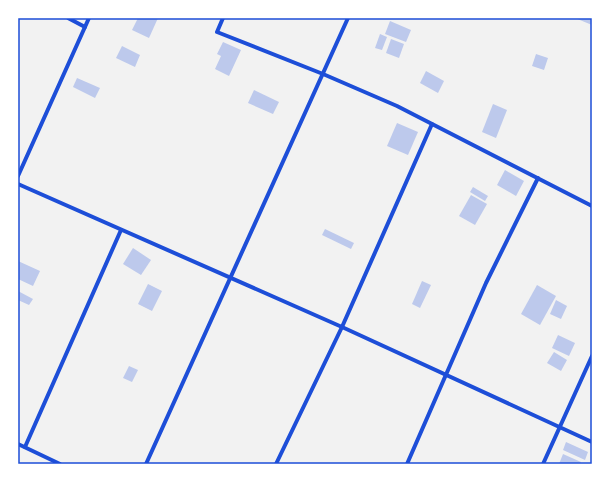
<svg xmlns="http://www.w3.org/2000/svg" width="610" height="482" viewBox="0 0 610 482" font-family="Roboto,sans-serif">
	<style>
		.building { fill: #bdc9ec }
		.lines { fill: none; stroke-linecap: round; stroke-linejoin: round }
		.minor { stroke: #1d4ed8; stroke-width: 4 }
		.neatline { fill: none; stroke: #1d4ed8; stroke-width: 1.5 }
	</style>
	<rect width="100%" height="100%" fill="#f2f2f2"/>
	<!-- building -->
	<g class="building">
		<path d="M138 18H158L149 38 132 30Z"/>
		<path d="M575 18H592V25Z"/>
		<path d="M390 21 411 30 406 42 385 34Z"/>
		<path d="M380 34 387 37 382 50 375 48Z"/>
		<path d="M391 39 404 44 399 58 386 53Z"/>
		<path d="M223 42 241 50 229 76 215 69 221 56 217 54Z"/>
		<path d="M122 46 140 55 135 67 116 58Z"/>
		<path d="M536 54 548 58 544 70 532 66Z"/>
		<path d="M426 71 444 81 438 93 420 83Z"/>
		<path d="M77 78 100 88 95 98 73 87Z"/>
		<path d="M254 90 279 102 273 114 248 103Z"/>
		<path d="M493 104 507 110 496 138 482 132Z"/>
		<path d="M397 123 418 132 408 155 387 146Z"/>
		<path d="M505 170 524 181 516 196 497 185Z"/>
		<path d="M473 187 488 196 485 201 470 192Z"/>
		<path d="M471 195 487 204 475 225 459 216Z"/>
		<path d="M325 229 354 243 351 249 322 235Z"/>
		<path d="M133 248 151 260 141 275 123 264Z"/>
		<path d="M18 261 40 271 33 286 18 279Z"/>
		<path d="M422 281 431 285 420 308 412 304Z"/>
		<path d="M148 284 162 291 152 311 138 304Z"/>
		<path d="M537 285 556 296 540 325 521 314Z"/>
		<path d="M18 291 33 299 29 305 18 300Z"/>
		<path d="M556 300 567 306 561 319 550 314Z"/>
		<path d="M558 335 575 343 569 356 552 348Z"/>
		<path d="M554 352 567 360 561 371 547 363Z"/>
		<path d="M129 366 138 370 132 382 123 378Z"/>
		<path d="M566 442 588 452 585 460 563 450Z"/>
		<path d="M563 454 581 462 580 464H559Z"/>
	</g>
	<g class="lines">
		<!-- minor -->
		<g class="minor">
			<path d="M68 18 85 27"/>
			<path d="M223 18 217 32 323 74 397 106 592 206"/>
			<path d="M18 176 89 18"/>
			<path d="M18 184 342 327 592 442"/>
			<path d="M18 444 60 464"/>
			<path d="M25 447 121 230"/>
			<path d="M146 464 348 18"/>
			<path d="M276 464 342 327 432 124"/>
			<path d="M407 464 486 283 538 178"/>
			<path d="M543 464 592 356"/>
		</g>
	</g>
	<!-- border -->
	<rect width="610" height="482" fill="none" stroke="#ffffff" stroke-width="38"/>
	<rect x="19" y="19" width="572" height="444" class="neatline"/>
</svg>
